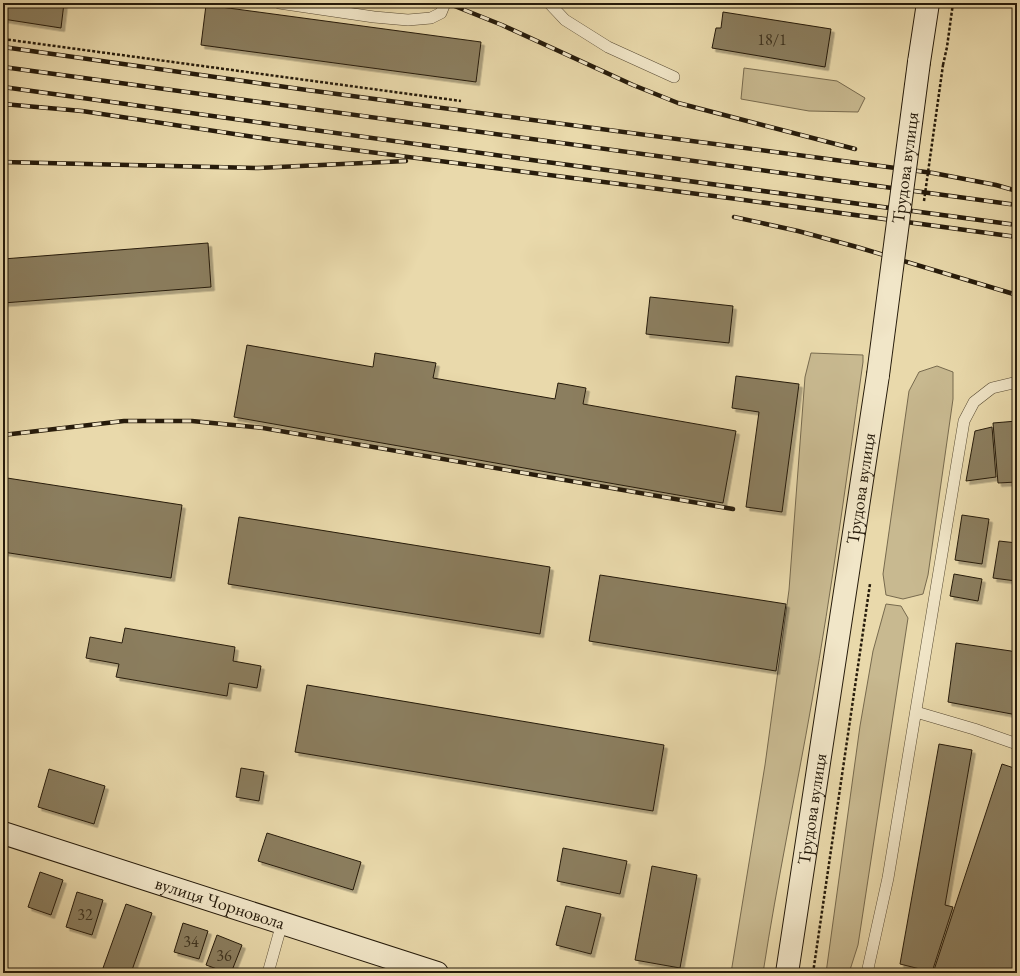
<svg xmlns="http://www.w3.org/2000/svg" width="1020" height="976" viewBox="0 0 1020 976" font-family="'EB Garamond',serif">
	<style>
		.green { fill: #c8b990; stroke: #776a4e }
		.building { fill: #8b7e5e; stroke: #261b0b; filter: url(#shadow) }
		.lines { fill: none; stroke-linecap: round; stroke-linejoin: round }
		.lane-casing { stroke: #574a33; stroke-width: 12 }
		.secondary-casing { stroke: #261b0b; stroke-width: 24 }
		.path { stroke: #261b0b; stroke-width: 2.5; stroke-dasharray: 3 2; stroke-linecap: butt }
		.lane { stroke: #f1e6c8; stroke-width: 11 }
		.secondary { stroke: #f1e6c8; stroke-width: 22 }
		.rail-casing { stroke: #261b0b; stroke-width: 4.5 }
		.rail { stroke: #f1e6c8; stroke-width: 3; stroke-dasharray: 9; stroke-linecap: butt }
		.secondary-bridge-casing { stroke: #261b0b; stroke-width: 24; stroke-linecap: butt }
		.path-bridge { stroke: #261b0b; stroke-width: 2.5; stroke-dasharray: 3 2; stroke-linecap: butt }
		.secondary-bridge { stroke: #f1e6c8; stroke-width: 22 }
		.labels { text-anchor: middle; stroke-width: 3; stroke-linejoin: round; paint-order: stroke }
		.number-label { font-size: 16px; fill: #3f3420 }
		.street-label { font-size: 18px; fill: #261b0b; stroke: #f1e6c8 }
	</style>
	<defs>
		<filter id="shadow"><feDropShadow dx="3.5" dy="3.5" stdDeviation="0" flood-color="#0004"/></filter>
	</defs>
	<rect width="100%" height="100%" fill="#e9d9ab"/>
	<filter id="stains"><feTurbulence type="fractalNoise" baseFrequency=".005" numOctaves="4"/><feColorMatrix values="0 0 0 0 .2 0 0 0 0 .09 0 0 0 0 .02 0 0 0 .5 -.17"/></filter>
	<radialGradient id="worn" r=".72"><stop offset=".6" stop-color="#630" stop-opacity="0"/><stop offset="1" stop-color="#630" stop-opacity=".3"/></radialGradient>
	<!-- green -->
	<g class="green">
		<path d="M744 68 837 81 865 98 858 112 809 111 741 99Z"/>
		<path d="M811 353 863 355V362C847 475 832 588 812 701 796 792 777 882 763 973H731L765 765 789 590 805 377Z"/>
		<path d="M937 366 953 372V399L928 575 923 594 903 599 886 595 883 574 909 391 919 372Z"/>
		<path d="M886 604 901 606 908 618 858 945 849 973H826L860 726 873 651Z"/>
	</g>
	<!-- building -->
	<g class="building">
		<path d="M3 3H64L61 28 3 19Z"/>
		<path d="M206 5 481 42 476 82 201 45Z"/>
		<path d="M723 12 831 29 825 67 712 48 716 28H721Z"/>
		<path d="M208 243 211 287 3 303V259Z"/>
		<path d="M650 297 733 306 729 343 646 334Z"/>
		<path d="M247 345 373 367 375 353 436 363 433 378 555 399 558 383 586 388 583 404 736 431 723 503 234 417Z"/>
		<path d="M736 376 799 384 782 512 746 507 759 412 732 408Z"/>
		<path d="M1017 421V482L998 483 993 423Z"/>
		<path d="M992 427 996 477 966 481 975 431Z"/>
		<path d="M7 478 182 505 171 578 3 552V505Z"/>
		<path d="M962 515 989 519 982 564 955 560Z"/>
		<path d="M239 517 550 567 540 634 228 584Z"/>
		<path d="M999 541 1017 543V589H1015L1016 581 993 578Z"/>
		<path d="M954 574 982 579 978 601 950 596Z"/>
		<path d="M600 575 786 604 776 671 589 641Z"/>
		<path d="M125 628 235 647 233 661 261 666 257 688 229 683 227 696 116 677 119 664 86 658 90 637 122 643Z"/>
		<path d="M956 643 1011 651 1017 653V715L948 702Z"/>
		<path d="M307 685 664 745 653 811 295 752Z"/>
		<path d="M939 744 972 750 945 905 953 907 932 972 900 964Z"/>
		<path d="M1002 764 1017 769V973H933Z"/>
		<path d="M241 768 264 772 259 801 236 797Z"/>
		<path d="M49 769 105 786 94 824 38 807Z"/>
		<path d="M267 833 361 862 353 890 258 861Z"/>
		<path d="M563 848 627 861 620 894 557 881Z"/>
		<path d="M652 866 697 875 680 968 635 960Z"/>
		<path d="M40 872 63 880 51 915 28 907Z"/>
		<path d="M77 892 103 900 92 935 66 927Z"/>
		<path d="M126 904 152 913 131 973H118L103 968Z"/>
		<path d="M566 906 601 914 591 954 556 945Z"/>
		<path d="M183 923 208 931 199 959 174 952Z"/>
		<path d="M217 935 242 945 231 973H228L206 965Z"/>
	</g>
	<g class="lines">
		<defs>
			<g id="lane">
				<path d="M279 3 374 17 408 20 431 18 441 13 445 3"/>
				<path d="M549 3 565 20 608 47 674 77"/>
				<path d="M916 712 974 729 1017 744"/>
				<path d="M268 973 282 923"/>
				<path d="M867 973 888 878 964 421 974 402 992 388 1017 382"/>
			</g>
			<g id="secondary">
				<path d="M919 62 928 3"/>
				<path id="s1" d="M3 833 437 973"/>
				<path id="s2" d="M787 973 878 375"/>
			</g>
		</defs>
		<!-- lane casing -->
		<use href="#lane" class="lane-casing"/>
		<!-- secondary casing -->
		<use href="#secondary" class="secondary-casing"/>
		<!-- path -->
		<g class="path">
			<path d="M3 39 461 101"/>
			<path d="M943 65 947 47 953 3"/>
			<path d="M813 973 870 584"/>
		</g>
		<!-- lane -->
		<use href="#lane" class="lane"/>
		<!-- secondary -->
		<use href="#secondary" class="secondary"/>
		<defs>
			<g id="rail">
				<path d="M447 3 502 25 633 85 678 103 855 149"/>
				<path d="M3 47 307 90 933 173 996 185 1017 191"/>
				<path d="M3 67 1017 205"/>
				<path d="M3 87 539 161 1017 225"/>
				<path d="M3 104 82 111 268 139 737 199 1017 237"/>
				<path d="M3 162 258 168 406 161"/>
				<path d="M734 217 798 231 857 247 1017 295"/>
				<path d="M3 435 124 421H192L263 428 733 509"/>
			</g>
		</defs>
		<!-- rail casing -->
		<use href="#rail" class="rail-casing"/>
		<!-- rail -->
		<use href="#rail" class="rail"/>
		<defs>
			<g id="secondary-bridge">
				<path id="s3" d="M878 375 919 62"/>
			</g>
		</defs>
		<!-- secondary-bridge casing -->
		<use href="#secondary-bridge" class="secondary-bridge-casing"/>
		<!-- path-bridge -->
		<path class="path-bridge" d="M924 201 943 65"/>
		<!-- secondary-bridge -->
		<use href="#secondary-bridge" class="secondary-bridge"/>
	</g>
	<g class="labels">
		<!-- number labels -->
		<g class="number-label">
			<text x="772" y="45">18/1</text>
			<text x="85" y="920">32</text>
			<text x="191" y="947">34</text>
			<text x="224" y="961">36</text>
		</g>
		<!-- street labels -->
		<g class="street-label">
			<text dy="6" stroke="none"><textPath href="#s3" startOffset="209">Трудова вулиця</textPath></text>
			<text dy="6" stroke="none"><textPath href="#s2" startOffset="490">Трудова вулиця</textPath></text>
			<text dy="6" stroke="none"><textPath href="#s2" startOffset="166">Трудова вулиця</textPath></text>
			<text dy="6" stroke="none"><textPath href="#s1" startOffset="228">вулиця Чорновола</textPath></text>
		</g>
	</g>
	<!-- margin -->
	<rect width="1020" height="976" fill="none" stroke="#e9d9ab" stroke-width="16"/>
	<rect x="4" y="4" width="1012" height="968" fill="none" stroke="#261b0b" stroke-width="2"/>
	<rect x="8" y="8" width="1004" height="960" fill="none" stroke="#261b0b"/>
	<rect width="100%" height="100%" filter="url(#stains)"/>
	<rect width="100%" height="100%" fill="url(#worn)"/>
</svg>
